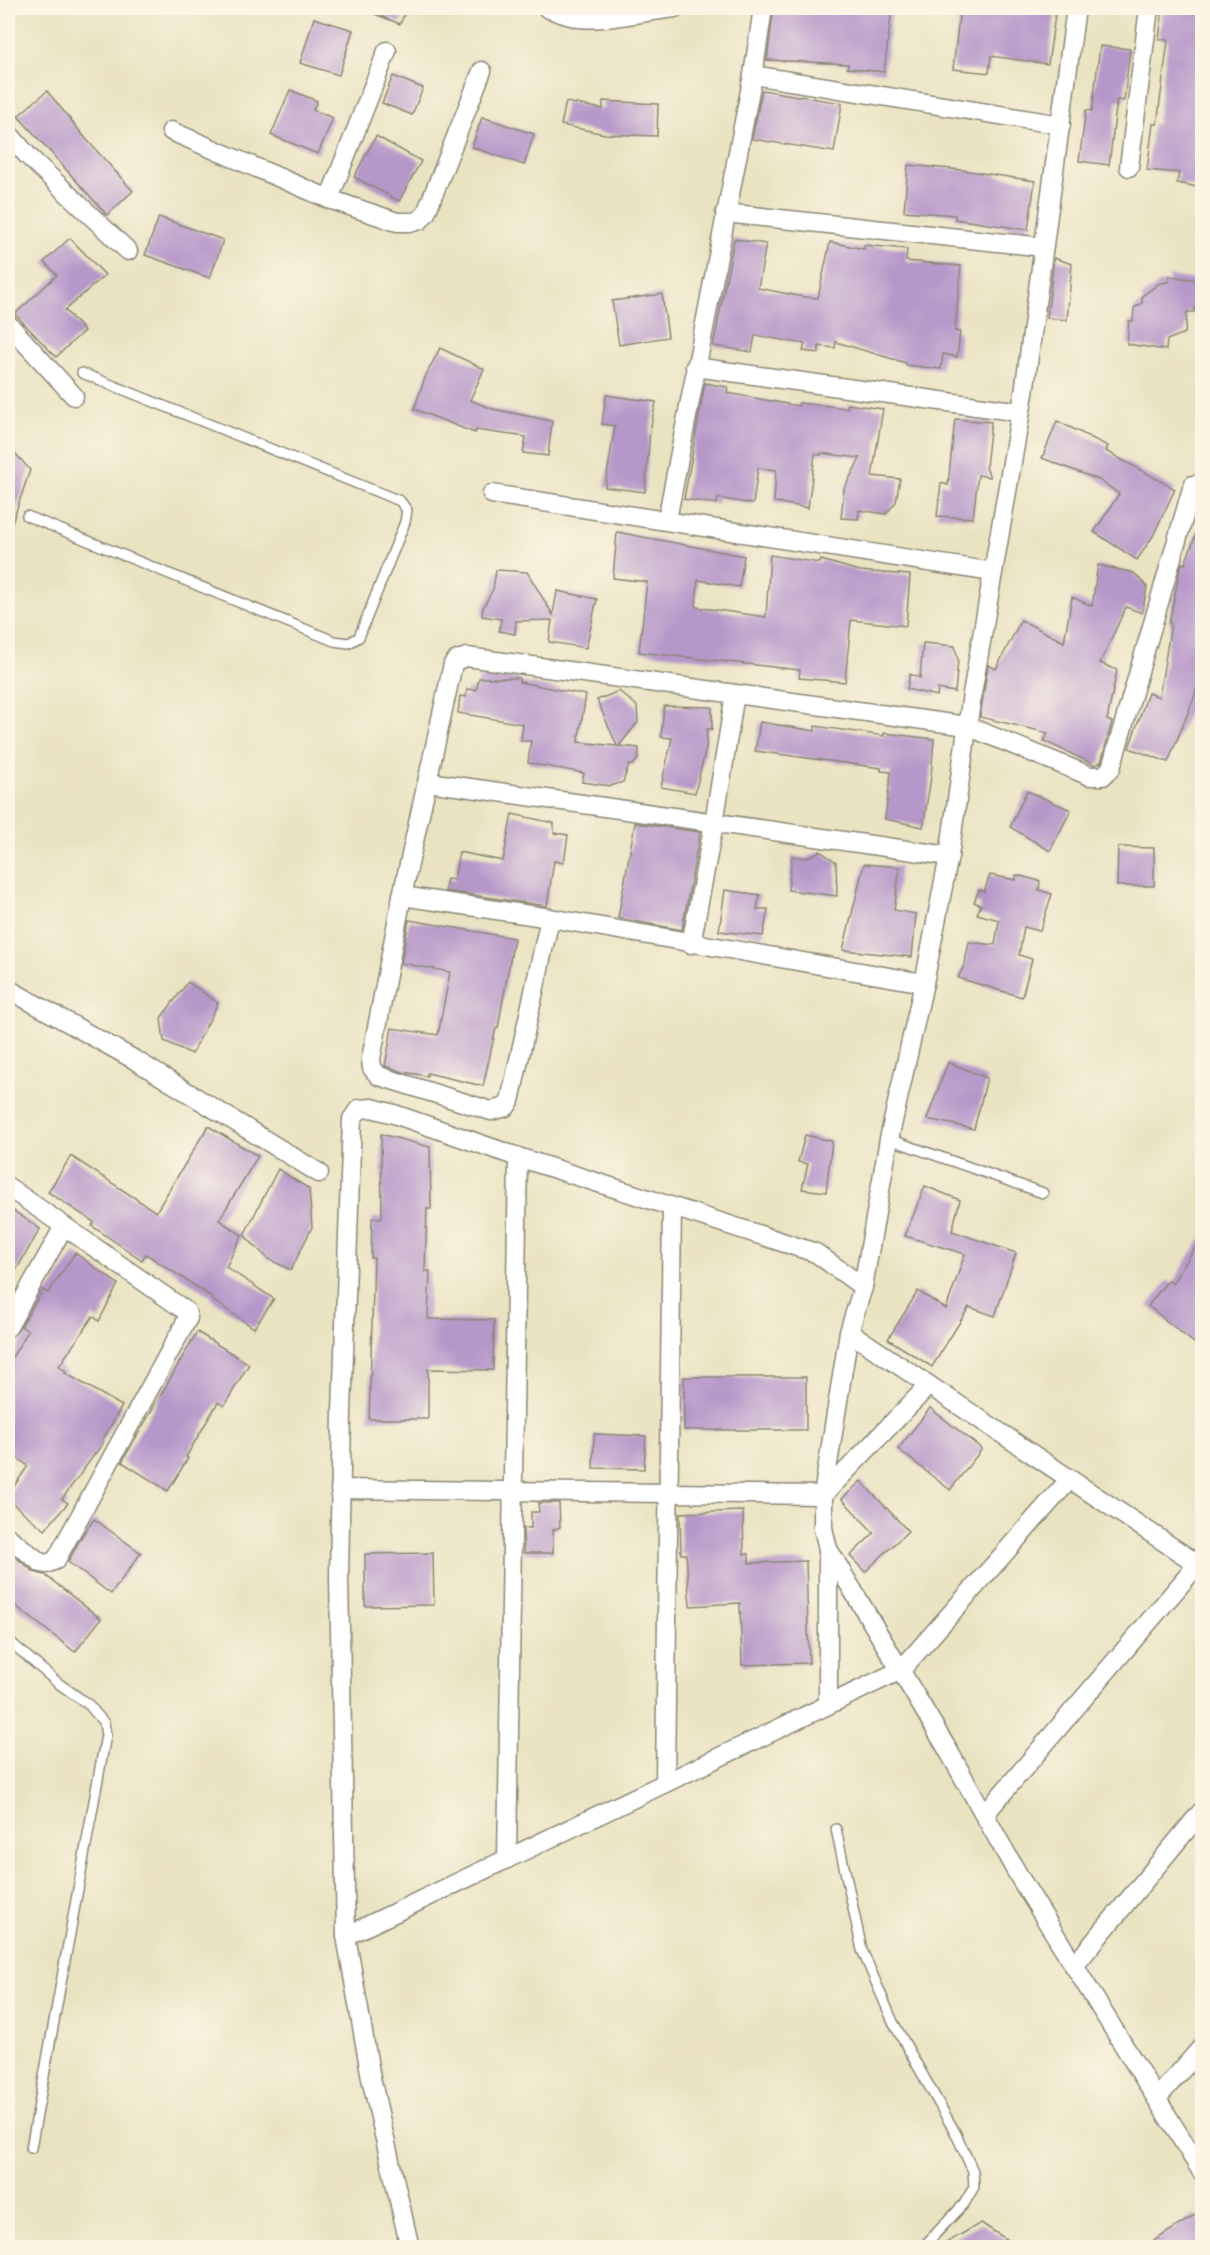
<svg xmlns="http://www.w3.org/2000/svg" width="1210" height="2255" viewBox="0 0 1210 2255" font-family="'Libre Caslon Text',serif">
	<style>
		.building { fill: #b697c9 }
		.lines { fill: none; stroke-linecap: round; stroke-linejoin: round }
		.lane-casing { stroke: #8a8776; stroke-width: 12 }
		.street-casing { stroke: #8a8776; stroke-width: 21 }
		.lane { stroke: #fff; stroke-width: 9 }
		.street { stroke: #fff; stroke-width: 18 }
	</style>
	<rect width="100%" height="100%" fill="#fcf5e5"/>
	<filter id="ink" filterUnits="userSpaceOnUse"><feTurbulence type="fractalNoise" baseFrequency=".0167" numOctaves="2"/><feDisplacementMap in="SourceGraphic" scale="12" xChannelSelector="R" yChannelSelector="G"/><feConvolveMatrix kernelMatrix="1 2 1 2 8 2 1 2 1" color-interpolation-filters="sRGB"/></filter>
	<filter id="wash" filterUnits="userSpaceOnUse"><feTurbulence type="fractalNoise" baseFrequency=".008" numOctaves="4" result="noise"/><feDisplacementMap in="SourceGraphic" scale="24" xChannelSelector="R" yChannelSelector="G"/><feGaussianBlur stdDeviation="1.35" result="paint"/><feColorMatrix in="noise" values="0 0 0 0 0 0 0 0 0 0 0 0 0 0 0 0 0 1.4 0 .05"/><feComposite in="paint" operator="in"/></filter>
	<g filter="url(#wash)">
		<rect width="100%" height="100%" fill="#eae3c2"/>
		<g id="blocks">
			<!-- building -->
			<g class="building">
				<path d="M360 8H407L400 24Z"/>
				<path d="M774 8 854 10 855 8H892L884 72 847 68 848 64 767 60Z"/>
				<path d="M960 8H1056L1048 64 991 56 989 73 953 69Z"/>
				<path d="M1163 8H1203V188L1177 183 1179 173 1147 170 1153 124H1157L1168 40 1159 39Z"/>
				<path d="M314 18 353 30 339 75 300 63Z"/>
				<path d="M1100 46 1130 49 1124 101 1117 100 1109 165 1079 161 1086 110 1092 111Z"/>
				<path d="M393 76 423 88 412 115 382 103Z"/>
				<path d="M290 90 317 101 313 110 333 118 318 154 271 135Z"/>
				<path d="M762 90 842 103 834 152 752 139Z"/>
				<path d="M47 91 87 140 133 191 107 215 18 116Z"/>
				<path d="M603 101 658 104 657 136 605 134 561 125 566 102 603 109Z"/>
				<path d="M482 117 534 134 524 165 472 147Z"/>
				<path d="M376 136 421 161 399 201 354 177Z"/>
				<path d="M908 165 962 170 1035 181 1028 230 955 219V215L904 211Z"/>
				<path d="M159 217 223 240 210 278 145 255Z"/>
				<path d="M70 238 105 275 65 310 84 331 56 357 15 314 57 275 44 262Z"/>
				<path d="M734 239 766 244 758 288 804 297 818 298 830 242 864 249V245L907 249 906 261 961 266 955 331 960 332 957 357 943 354 941 369 906 365V363L836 342 835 348 819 346V353L803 351 805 344 755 335 752 352 713 346Z"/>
				<path d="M1054 258 1072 264 1067 320 1047 318Z"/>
				<path d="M1169 276 1203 281V307L1196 306 1194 312H1187L1185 333 1167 340 1166 350 1127 344 1129 321H1133L1134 308 1142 303V296L1160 283 1169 282Z"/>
				<path d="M662 294 668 337 619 345 612 301Z"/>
				<path d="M440 348 484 369 470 400 493 409 552 421 548 456 523 453 526 437 476 430 475 433 414 409 426 375Z"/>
				<path d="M705 383 728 387 727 393 798 406 799 403 847 408 848 404 883 409 872 476 900 479 896 502 886 514 859 510 858 519 841 518 844 489 860 458 821 453V455L815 454 808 508 774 502 776 470 758 468 753 504 718 498 717 504 684 499Z"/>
				<path d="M606 395 656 402 650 430 645 492 605 487 615 426 602 424Z"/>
				<path d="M955 419 991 422 986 467 990 477 978 475 973 518 937 516 941 483 948 485Z"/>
				<path d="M1057 421 1108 446 1106 451 1175 489 1153 536 1137 560 1094 532 1119 494 1099 480 1042 458Z"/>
				<path d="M8 445 30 470 10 529 8 528Z"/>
				<path d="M1201 520H1203V662L1194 698 1168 762 1129 748 1148 693 1159 697 1171 624 1169 623 1180 569 1182 563 1185 564Z"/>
				<path d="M617 532 744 556 739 587 698 580 696 607 766 617 770 555 820 563 821 560 860 571 910 575 906 626 851 620 845 682 799 678 800 670 639 652 647 582 613 578Z"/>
				<path d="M1098 565 1134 573 1147 587 1142 613 1126 607 1100 663 1117 670 1107 720 1112 722 1101 762 1095 765 1044 741 1048 733 980 717 988 665 996 669 1021 620 1064 642 1072 597 1092 606Z"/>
				<path d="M496 570 527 572 553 615 557 591 597 599 586 648 549 642 552 620 516 621 515 634 499 631 501 619 482 616 483 608 493 589Z"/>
				<path d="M923 643 955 646 958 660 955 692 938 689 937 696 907 689 910 674 920 678Z"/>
				<path d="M479 678H519V682L586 695 578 742 617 746 597 700 619 691 637 706 638 722 619 746 639 748 638 759 633 765H629L623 782 611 786 582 782 584 773 528 763 531 741H521L523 724 458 713 460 696 466 697 467 689 476 690Z"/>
				<path d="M664 706 712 707V729H707L706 748 695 793 661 787 672 738 661 737Z"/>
				<path d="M760 722 815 731V726L884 736V733L934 739 931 777 923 827 885 819 891 772 881 771V768L755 751Z"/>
				<path d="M1027 791 1071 810 1050 851 1010 827Z"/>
				<path d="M512 814 554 823V833L568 835 564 863 554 861 547 906 445 891 447 879 454 880 459 852 503 861Z"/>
				<path d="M635 823 700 832 682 930 618 918Z"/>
				<path d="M1118 847 1154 848V886H1117Z"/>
				<path d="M820 851 836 862 837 896 788 890 792 856 806 858Z"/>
				<path d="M864 864 900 867 894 910 916 914 912 957 843 950Z"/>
				<path d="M990 875 1016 880V875L1040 881 1039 890 1052 894 1040 931 1024 927 1019 955 1032 959 1022 997 958 978 965 963 969 942 995 945 999 920 977 914 981 905 974 902 979 890 984 892Z"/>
				<path d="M725 890 760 895 757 909H768L763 936 719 931Z"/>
				<path d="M409 920 514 938 498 1028H496L483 1086 427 1073V1076L403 1072 385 1066 392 1028 438 1035 450 972 401 963Z"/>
				<path d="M188 982 218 1003 192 1054 164 1041 161 1018Z"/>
				<path d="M948 1062 987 1078 974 1129 927 1119Z"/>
				<path d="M208 1126 258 1156 219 1220 242 1235 226 1267 274 1299 254 1328 211 1299 212 1297 146 1254 142 1260 92 1226 94 1222 48 1192 71 1156 156 1212Z"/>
				<path d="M381 1134 430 1147 431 1209H427L425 1271H430L428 1319 494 1320 493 1370 428 1369V1419H369L374 1258H371L372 1218H382Z"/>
				<path d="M805 1135 832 1141 826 1192 802 1189 808 1164 798 1162Z"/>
				<path d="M278 1169 309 1189 312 1227 291 1270 268 1259 244 1235Z"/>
				<path d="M925 1186 960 1200 952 1231 1016 1253 995 1316 969 1307 932 1367 888 1339 918 1291 946 1309 965 1254 905 1236Z"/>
				<path d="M8 1207 40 1229 8 1284Z"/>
				<path d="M1203 1235V1333L1194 1343 1148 1306 1168 1280 1172 1284Z"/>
				<path d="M75 1253 118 1284 99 1321 93 1316 59 1366 66 1371 65 1373 122 1406 102 1441 103 1443 62 1499 68 1503 45 1530 8 1500V1495L28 1466 8 1451V1364L28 1331 21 1326 43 1290 48 1293Z"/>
				<path d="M197 1332 249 1364 224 1406 218 1402 186 1457 188 1458 168 1491 122 1462Z"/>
				<rect x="684" y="1377" width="122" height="53"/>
				<path d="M930 1408 982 1449 950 1490 898 1449Z"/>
				<path d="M594 1434 646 1436 644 1469 593 1468Z"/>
				<path d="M861 1481 908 1531 865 1572 850 1556 874 1533 842 1499Z"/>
				<path d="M538 1503H559L560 1527 553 1530V1553H524L523 1528H531V1512H539Z"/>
				<path d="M743 1511 744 1554H749V1563L806 1561 809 1663 742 1665 740 1603 690 1606 686 1554H681L680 1513Z"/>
				<path d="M94 1519 141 1553 111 1594 68 1562 82 1536Z"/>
				<path d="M8 1551 34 1572 45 1575 101 1619 75 1652 8 1600Z"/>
				<path d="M433 1553 434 1605 365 1606V1554Z"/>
				<path d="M1195 2215 1203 2226V2247H1144Z"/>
				<path d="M981 2223 1018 2247H939Z"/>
			</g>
		</g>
	</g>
	<g filter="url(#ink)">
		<use href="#blocks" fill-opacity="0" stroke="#8a8776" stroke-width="1.5"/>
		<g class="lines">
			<defs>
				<g id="lane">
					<path d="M27 516 334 641 349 643 359 637 405 522 407 510 400 501 82 373"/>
					<path d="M889 1139 1043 1193"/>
					<path d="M8 1640 58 1683 89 1705 104 1723 106 1735 31 2148"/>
					<path d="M836 1829 862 1950 893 2022 956 2134 973 2171 974 2187 964 2204 922 2248"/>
				</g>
				<g id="street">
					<path d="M547 8C558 12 568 16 579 18 610 21 644 11 675 8"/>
					<path d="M763 8 753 75 1061 125"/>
					<path d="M1076 8 1024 393 972 694 949 856 924 983 889 1139 863 1287 849 1332 823 1495V1528L828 1549 948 1750 1020 1878 1202 2172"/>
					<path d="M171 131 329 199 397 222H413L420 220 426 213 482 71"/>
					<path d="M8 133 28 156 128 251"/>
					<path d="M1129 167 1149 8"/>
					<path d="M329 199 387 51"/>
					<path d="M725 213 1044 247"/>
					<path d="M8 324 74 396"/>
					<path d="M695 367 1020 412"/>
					<path d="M492 494 993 572"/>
					<path d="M667 520 753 75"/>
					<path d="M428 782 949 856"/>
					<path d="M402 896 550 918 924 983"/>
					<path d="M550 918 510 1101 506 1107 491 1111 379 1076 372 1068 371 1059 402 896 453 664 457 660 467 657 967 726 1090 776H1103L1111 768 1193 485"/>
					<path d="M691 944 714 823 735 694"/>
					<path d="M8 989 135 1060 319 1173"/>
					<path d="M8 1187 186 1311 188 1318 56 1560 46 1564 41 1563 8 1537"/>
					<path d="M8 1327 64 1226"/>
					<path d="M849 1332 1202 1567"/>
					<path d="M340 1489 823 1495 929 1385"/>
					<path d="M828 1705V1551"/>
					<path d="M665 1783 672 1207"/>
					<path d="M984 1815 1198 1564"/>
					<path d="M507 1859 518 1157"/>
					<path d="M346 1936 901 1670 1070 1479"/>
					<path d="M1074 1966 1202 1811"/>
					<path d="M1157 2098 1202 2047"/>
					<path d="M410 2248 371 2078 346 1936 339 1578 342 1412 352 1119 359 1109 372 1108 394 1114 518 1157 816 1253 863 1287"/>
				</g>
			</defs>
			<!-- lane casing -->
			<use href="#lane" class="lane-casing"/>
			<!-- street casing -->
			<use href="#street" class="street-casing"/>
			<!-- lane -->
			<use href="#lane" class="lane"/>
			<!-- street -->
			<use href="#street" class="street"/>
		</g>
	</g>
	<!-- margin -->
	<rect width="1210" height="2255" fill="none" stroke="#fcf5e5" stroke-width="30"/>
</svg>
